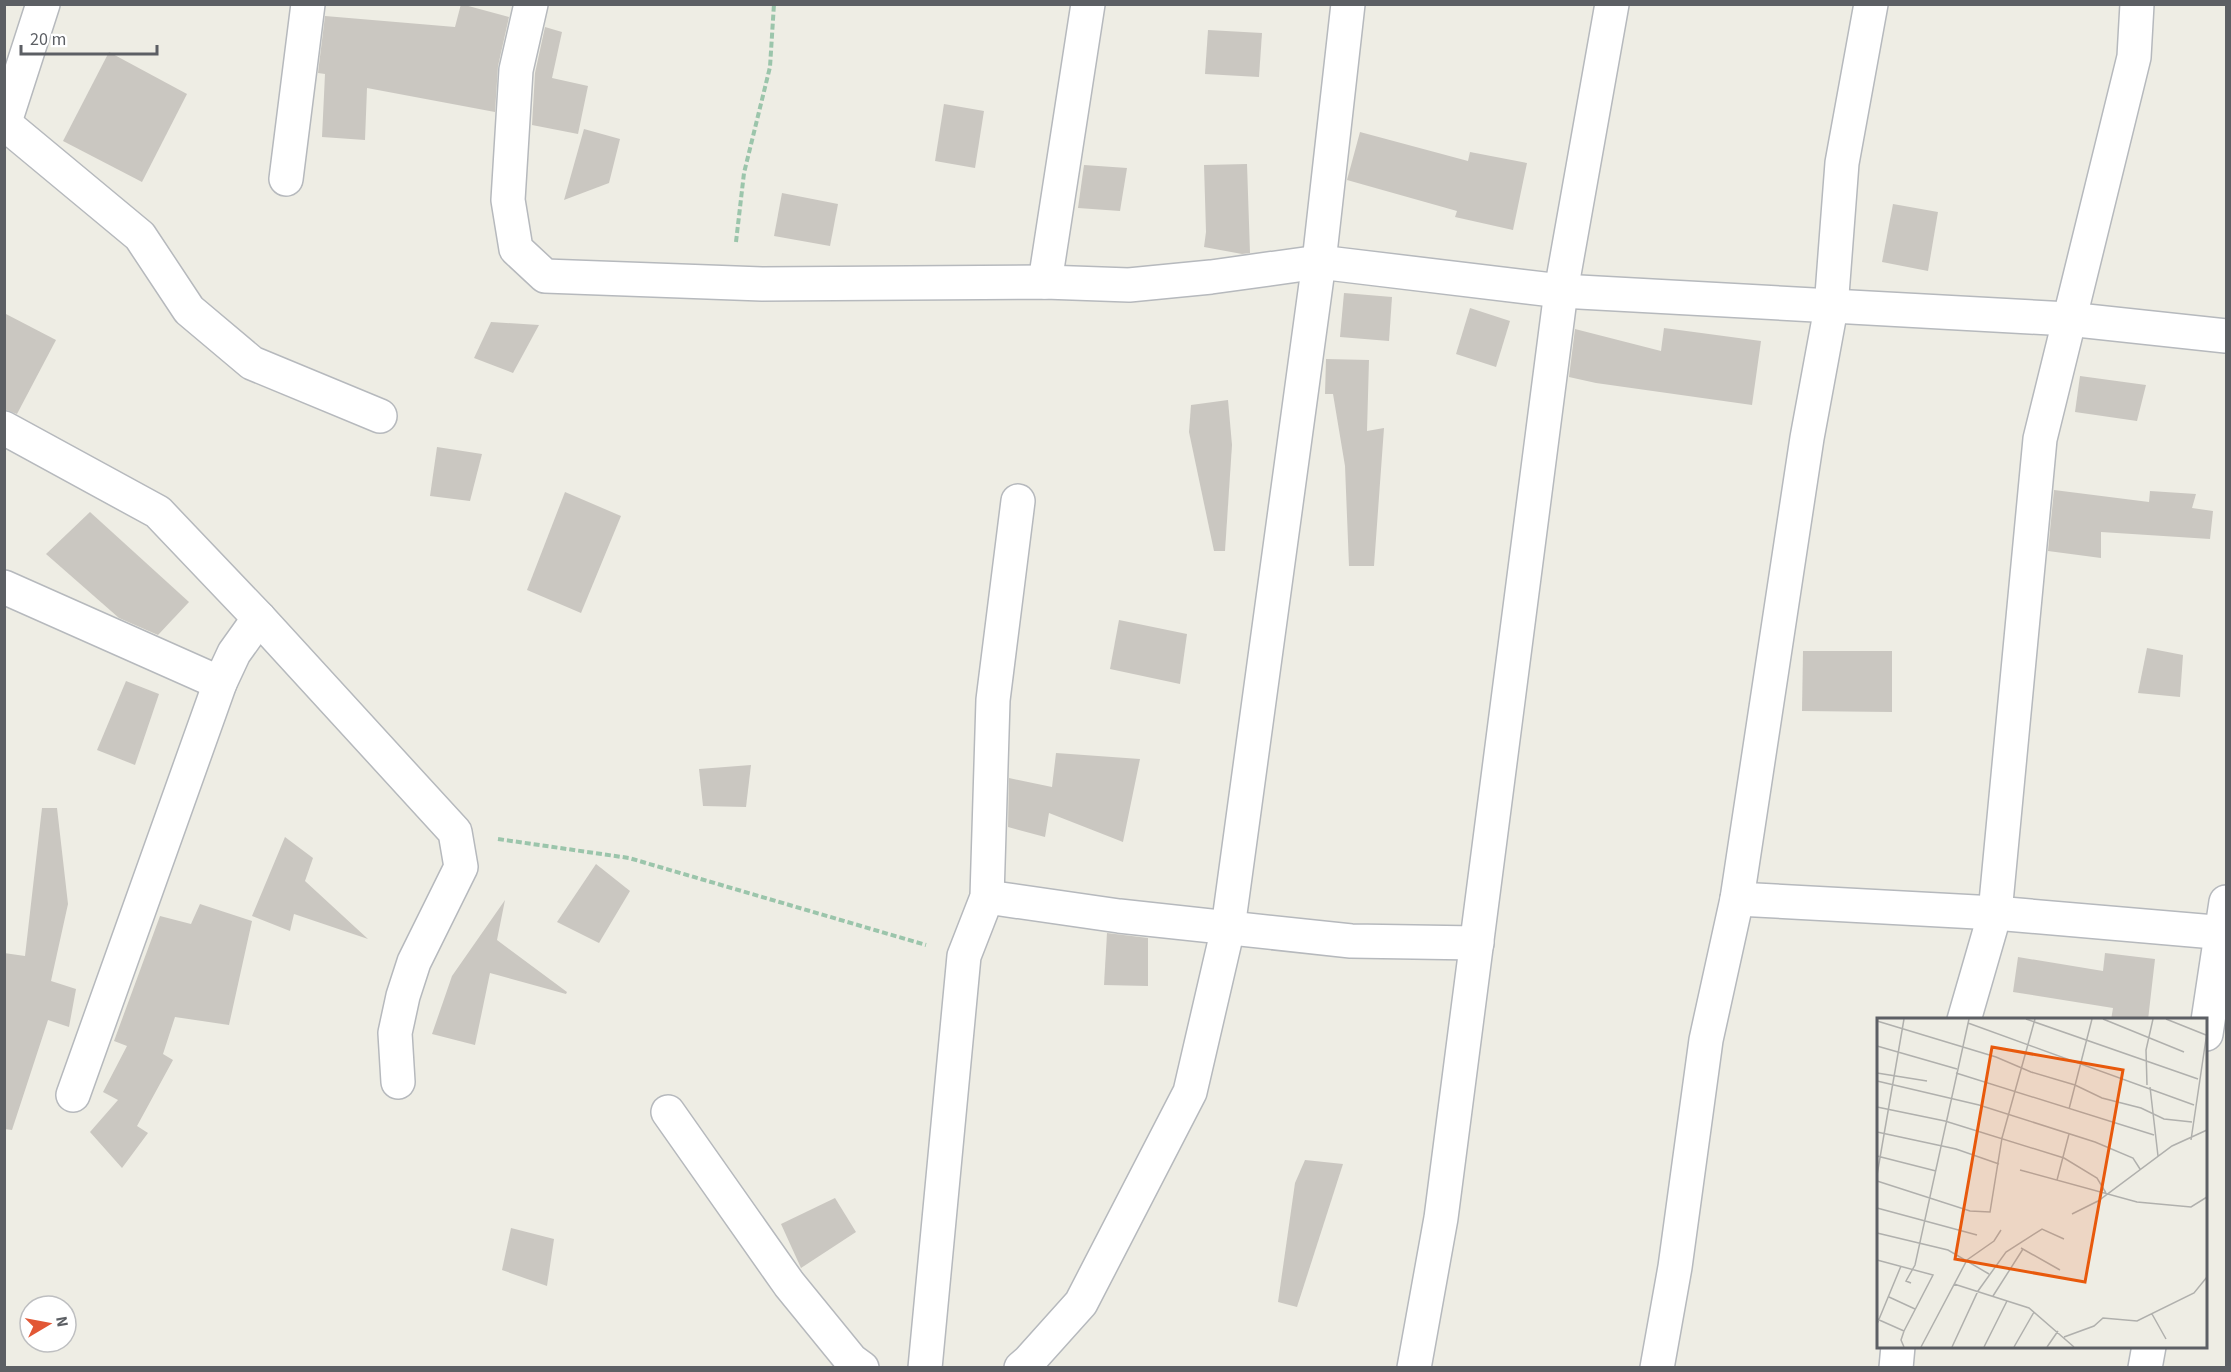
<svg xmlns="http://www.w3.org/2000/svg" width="2231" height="1372" viewBox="0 0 2231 1372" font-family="'Source Sans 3',sans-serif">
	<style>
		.building { fill: #cac7c1 }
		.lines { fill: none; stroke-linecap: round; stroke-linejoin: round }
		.street-casing { stroke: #b6b9bd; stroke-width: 36 }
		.path { stroke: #9bc5ab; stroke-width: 4; stroke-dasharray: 6 3; stroke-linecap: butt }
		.street { stroke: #fff; stroke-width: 33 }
		.inset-road { fill: none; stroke: #b0b0ad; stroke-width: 1.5 }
		.view { fill: #e8590c; fill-opacity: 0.15; stroke: #e8590c; stroke-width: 3 }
		.inset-edge { fill: none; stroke: #5c5f64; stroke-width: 3 }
	</style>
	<rect width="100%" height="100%" fill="#eeede4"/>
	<!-- building -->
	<g class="building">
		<path d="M461 4 509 17 498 66 495 112 367 88 365 140 322 137 325 74 318 73 325 16 455 27Z"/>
		<path d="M545 27 562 32 552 78 588 86 578 134 532 125 535 73Z"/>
		<path d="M1208 30 1262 33 1259 77 1205 74Z"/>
		<path d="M109 52 187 94 142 182 63 141Z"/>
		<path d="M944 104 984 111 975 168 935 161Z"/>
		<path d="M584 129 620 139 609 183 564 200Z"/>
		<path d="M1360 132 1468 161 1470 152 1527 163 1513 230 1455 217 1457 211 1347 180Z"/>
		<path d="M1247 164 1250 253 1242 254 1204 247 1206 232 1204 165Z"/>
		<path d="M1084 165 1127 168 1120 211 1078 208Z"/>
		<path d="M782 193 838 204 830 246 774 236Z"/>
		<path d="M1893 204 1938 212 1928 271 1882 262Z"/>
		<path d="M1344 293 1392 297 1389 341 1340 337Z"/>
		<path d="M1470 308 1510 321 1496 367 1456 354Z"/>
		<path d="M4 313 56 340 17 414 4 409Z"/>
		<path d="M491 322 539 325 513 373 474 358Z"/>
		<path d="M1664 328 1761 341 1752 405 1596 383 1569 377 1575 329 1661 351Z"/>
		<path d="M1326 359 1369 360 1367 431 1384 428 1374 566H1349L1345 466 1333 394H1325Z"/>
		<path d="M2080 376 2146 385 2137 421 2075 412Z"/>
		<path d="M1228 400 1232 445 1225 551H1214L1189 432 1191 405Z"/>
		<path d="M437 447 482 454 470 501 430 496Z"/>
		<path d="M2054 490 2149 502 2150 491 2196 494 2192 508 2213 511 2210 539 2101 532V558L2048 551Z"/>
		<path d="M565 492 621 516 581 613 527 590Z"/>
		<path d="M90 512 189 602 158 635 119 618 46 554Z"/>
		<path d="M1119 620 1187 634 1180 684 1110 669Z"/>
		<path d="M2147 648 2183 655 2180 697 2138 693Z"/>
		<path d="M1803 651H1892V712L1802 711Z"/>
		<path d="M126 681 159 694 135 765 97 750Z"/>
		<path d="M1056 753 1140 759 1123 842 1049 813 1045 837 1008 827 1009 778 1052 787Z"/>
		<path d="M751 765 746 807 703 806 699 769Z"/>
		<path d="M42 808H57L68 904 51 981 76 989 69 1027 48 1020 12 1130 4 1129V953L25 956Z"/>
		<path d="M285 837 313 858 305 881 368 939 294 914 290 931 252 916Z"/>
		<path d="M596 864 630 891 599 943 557 922Z"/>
		<path d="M505 900 497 940 567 992 566 994 490 973 475 1045 432 1034 452 976Z"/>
		<path d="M200 904 252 921 229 1025 175 1017 163 1054 173 1060 137 1126 148 1133 122 1168 90 1132 118 1100 103 1092 127 1046 114 1041 160 916 191 924Z"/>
		<path d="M1107 933 1148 938V986L1104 985Z"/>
		<path d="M2105 953 2155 959 2148 1020H2111L2113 1008 2013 992 2018 957 2103 971Z"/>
		<path d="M1305 1160 1343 1164 1297 1307 1278 1302 1295 1183Z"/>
		<path d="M835 1198 856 1232 801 1268 781 1224Z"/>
		<path d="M511 1228 554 1239 547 1286 502 1270Z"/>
	</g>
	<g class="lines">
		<defs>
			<g id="street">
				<path d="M531 4 516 70 508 200 516 249 545 276 762 284 1045 282 1129 285 1211 277 1319 262 1561 291 2068 319 2226 336"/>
				<path d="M4 123 140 236 189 310 252 363 380 416"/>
				<path d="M4 125 43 4"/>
				<path d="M286 179 308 4"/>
				<path d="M1045 282 1088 4"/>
				<path d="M4 428 158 512 259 618 455 832 461 867 414 962 403 996 395 1033 398 1082"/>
				<path d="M4 587 220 683"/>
				<path d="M987 897 1119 916 1351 941 1477 943"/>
				<path d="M1737 899 1995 913 2226 933"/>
				<path d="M1964 1020 1995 913 2040 439 2134 57 2137 4"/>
				<path d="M2206 1034 2226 902"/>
				<path d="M73 1095 220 683 234 653 259 618"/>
				<path d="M668 1112 789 1284 851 1360 862 1368"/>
				<path d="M925 1368 964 956 987 897 993 700 1018 501"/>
				<path d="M1021 1368 1029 1361 1081 1303 1190 1092 1228 928 1319 262 1348 4"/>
				<path d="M1414 1368 1441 1218 1561 291 1612 4"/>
				<path d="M1657 1368 1675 1267 1706 1040 1737 899 1807 438 1831 308 1842 163 1871 4"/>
				<path d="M1896 1368 1898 1346"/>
				<path d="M2145 1368 2149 1346"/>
			</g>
		</defs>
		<!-- street casing -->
		<use href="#street" class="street-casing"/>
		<!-- path -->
		<g class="path">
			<path d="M736 242 744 173 770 67 774 4"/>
			<path d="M498 839 629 858 926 945"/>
		</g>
		<!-- street -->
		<use href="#street" class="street"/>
	</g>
	<!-- overview -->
	<g transform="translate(1877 1018)">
		<rect width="330" height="330" fill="#eeede4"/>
		<path class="inset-road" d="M149 1 321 61M226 1 307 34M289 1 329 17M0 3 119 39 154 54 198 67 225 80 264 90 287 101 315 104M91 5 317 87M0 28 80 51M0 55 50 63M79 55 277 117M0 63 102 87 218 124 256 140 263 151M270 67 269 32 276 1M273 69 281 138M0 89 68 103 187 140 220 160 229 175M192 91 215 1M0 114 79 131 122 146M314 122 330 14M0 138 59 153M143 152 260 184 314 189 330 179M0 157 27 1M180 162 192 116M0 163 93 193 113 194 125 120 158 1M0 190 100 217M195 196 221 183 295 128 330 112M0 215 71 232 112 256M144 230 183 252M0 242 56 257 27 313 24 322 27 329M34 265 29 263 38 247 92 1M77 266 152 290 197 329M116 278 146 231M12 279 38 291M275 296 289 321M0 301 27 313M0 306 24 248M187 319 217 308 226 300 260 303 317 275 330 259M44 329 90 242 117 223 124 212M75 329 101 273 129 234 165 211 187 221M107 329 130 283M137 329 157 294M170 329 181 313"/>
		<path class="view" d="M115 29 246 52 208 264 78 241Z"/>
		<rect width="330" height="330" class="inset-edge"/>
	</g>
	<!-- border -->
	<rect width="2231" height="1372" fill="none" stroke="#5c5f64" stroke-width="12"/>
	<!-- north arrow -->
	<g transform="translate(48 1324) rotate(80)"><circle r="28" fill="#ffffff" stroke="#bebfc1" stroke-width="1.5"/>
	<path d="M0-4.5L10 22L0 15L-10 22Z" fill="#e25735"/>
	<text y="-9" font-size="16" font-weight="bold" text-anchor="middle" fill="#5c5f64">N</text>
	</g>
	<!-- scale -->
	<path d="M21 45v9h136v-9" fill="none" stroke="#5c5f64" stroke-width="3"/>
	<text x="30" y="45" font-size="18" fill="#5c5f64" stroke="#ffffff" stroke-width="4.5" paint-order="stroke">20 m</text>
</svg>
